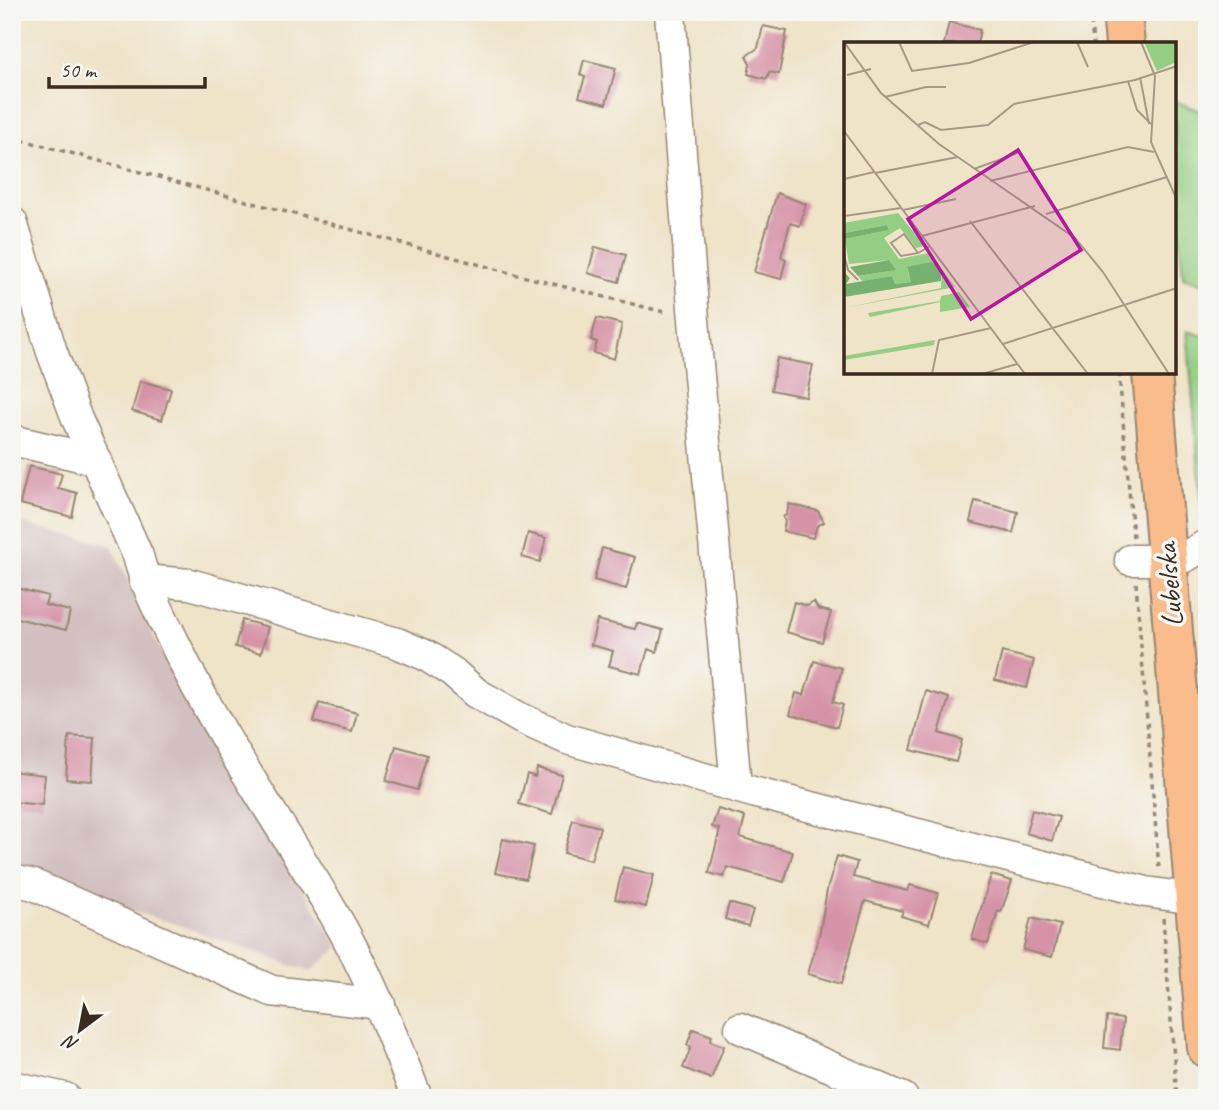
<svg xmlns="http://www.w3.org/2000/svg" width="1219" height="1110" viewBox="0 0 1219 1110" font-family="Caveat,sans-serif">
	<style>
		.industrial { fill: #d2bfc0 }
		.green { fill: #94ce82; stroke: #687c50; stroke-width: 2 }
		.building { fill: #d692a7 }
		.lines { fill: none; stroke-linecap: round; stroke-linejoin: round }
		.minor-casing { stroke: #958673; stroke-width: 33 }
		.major-casing { stroke: #958673; stroke-width: 42 }
		.path { stroke: #958673; stroke-width: 3.5; stroke-dasharray: 5 5; stroke-linecap: butt }
		.minor { stroke: #fff; stroke-width: 30 }
		.major { stroke: #f9bc8a; stroke-width: 38 }
		.labels { text-anchor: middle; stroke-width: 7; stroke-linejoin: round; paint-order: stroke }
		.street-label { font-size: 30px; fill: #3b2a1e; stroke: #f6f6f2 }
		.inset-road { fill: none; stroke: #a79984; stroke-width: 2 }
		.view { fill: #b5179e; fill-opacity: 0.15; stroke: #b5179e; stroke-width: 3.5 }
		.inset-edge { fill: none; stroke: #3b2a1e; stroke-width: 3.5 }
	</style>
	<rect width="100%" height="100%" fill="#f6f6f2"/>
	<filter id="ink" filterUnits="userSpaceOnUse"><feTurbulence type="fractalNoise" baseFrequency=".0143" numOctaves="2"/><feDisplacementMap in="SourceGraphic" scale="14" xChannelSelector="R" yChannelSelector="G"/><feConvolveMatrix kernelMatrix="1 2 1 2 8 2 1 2 1" color-interpolation-filters="sRGB"/></filter>
	<filter id="wash" filterUnits="userSpaceOnUse"><feTurbulence type="fractalNoise" baseFrequency=".00686" numOctaves="4" result="noise"/><feDisplacementMap in="SourceGraphic" scale="28" xChannelSelector="R" yChannelSelector="G"/><feGaussianBlur stdDeviation="1.57" result="paint"/><feColorMatrix in="noise" values="0 0 0 0 0 0 0 0 0 0 0 0 0 0 0 0 0 1.4 0 .05"/><feComposite in="paint" operator="in"/></filter>
	<g filter="url(#wash)">
		<rect width="100%" height="100%" fill="#efe3c8"/>
		<!-- industrial -->
		<path class="industrial" d="M12 521 112 546 157 644 219 753 339 947 310 972 179 925 12 875Z"/>
		<!-- green -->
		<g class="green">
			<path d="M1175 101 1207 114V285L1183 277 1175 184Z"/>
			<path d="M1187 331 1207 337 1205 541Z"/>
		</g>
		<g id="blocks">
			<!-- building -->
			<g class="building">
				<path d="M949 22 980 30 977 44H944Z"/>
				<path d="M763 26 787 31 779 74 769 72 767 79 748 74 750 64 746 56 758 48Z"/>
				<path d="M584 60 616 68 606 104 579 97 585 77 580 75Z"/>
				<path d="M777 193 806 204 800 226 790 223 781 257 786 259 781 279 754 272Z"/>
				<path d="M595 247 626 255 619 282 588 273Z"/>
				<path d="M597 318 622 324 614 359 594 353 597 342 591 340Z"/>
				<path d="M777 358 813 365 806 397 771 390Z"/>
				<path d="M140 381 171 389 162 420 132 411Z"/>
				<path d="M29 466 62 474 58 488 77 493 72 517 20 504Z"/>
				<path d="M975 501 1018 512 1013 533 970 522Z"/>
				<path d="M789 504 818 511 824 522 817 526 813 538 783 531 785 522 783 517 787 514Z"/>
				<path d="M528 533 546 538 540 562 522 557Z"/>
				<path d="M602 548 635 557 626 589 594 580Z"/>
				<path d="M12 587 48 596 45 605 70 611 66 630 12 617Z"/>
				<path d="M794 602 807 606 814 602 818 609 831 612 822 642 786 632Z"/>
				<path d="M242 620 268 627 261 653 235 647Z"/>
				<path d="M597 620 635 629 637 623 663 630 657 652 648 649 641 674 609 666 613 651 591 645Z"/>
				<path d="M1002 652 1034 660 1027 688 995 680Z"/>
				<path d="M814 661 842 668 833 702 843 705 837 727 790 714 796 693 804 695Z"/>
				<path d="M926 691 949 698 939 733 962 740 956 762 911 750Z"/>
				<path d="M319 703 357 713 352 732 314 722Z"/>
				<path d="M69 736 95 738 92 781 66 779Z"/>
				<path d="M396 746 427 755 417 790 386 781Z"/>
				<path d="M537 768 562 775 552 814 519 804 527 774 535 777Z"/>
				<path d="M12 771 45 775 42 805 12 802Z"/>
				<path d="M718 809 745 817 740 837 793 852 784 882 727 867 724 877 709 873 720 829 712 827Z"/>
				<path d="M1032 810 1059 817 1052 841 1026 833Z"/>
				<path d="M573 820 600 827 591 860 564 853Z"/>
				<path d="M503 839 534 846 526 879 495 873Z"/>
				<path d="M837 856 857 862 853 877 908 891 910 885 938 893 929 924 901 916 903 911 865 901 841 984 808 974 820 931 827 890Z"/>
				<path d="M623 867 654 875 646 907 615 899Z"/>
				<path d="M991 875 1012 881 1001 912 998 911 988 944 972 939Z"/>
				<path d="M729 903 753 910 748 926 725 919Z"/>
				<path d="M1031 918 1060 925 1052 957 1023 950Z"/>
				<path d="M1107 1017 1123 1019 1120 1050 1104 1048Z"/>
				<path d="M693 1029 712 1036 710 1041 724 1046 711 1079 683 1068 691 1047 687 1045Z"/>
			</g>
		</g>
	</g>
	<g filter="url(#ink)">
		<use href="#blocks" fill-opacity="0" stroke="#958673" stroke-width="2"/>
		<g class="lines">
			<defs>
				<g id="minor">
					<path d="M670 12 694 320 736 786"/>
					<path d="M12 222 52 352 77 419 138 556C146 587 161 615 175 644 220 739 281 824 334 914 368 972 392 1035 417 1098"/>
					<path d="M12 440 96 460"/>
					<path d="M1185 557 1204 546"/>
					<path d="M1130 560H1167"/>
					<path d="M144 580 190 584 397 643 425 655 452 672 476 693 520 718 567 739 760 794 1146 892 1195 899"/>
					<path d="M12 880 34 885 272 991 380 1004"/>
					<path d="M740 1028 903 1098"/>
					<path d="M12 1086 65 1098"/>
				</g>
				<g id="major">
					<path d="M1122 12 1125 44"/>
					<path d="M1152 373 1207 1048"/>
				</g>
			</defs>
			<!-- minor casing -->
			<use href="#minor" class="minor-casing"/>
			<!-- major casing -->
			<use href="#major" class="major-casing"/>
			<!-- path -->
			<g class="path">
				<path d="M1090 12 1093 44"/>
				<path d="M12 137 514 274 668 313"/>
				<path d="M1119 373 1133 537"/>
				<path d="M1136 583 1159 869"/>
				<path d="M1163 918 1177 1098"/>
			</g>
			<!-- minor -->
			<use href="#minor" class="minor"/>
			<!-- major -->
			<use href="#major" class="major"/>
		</g>
	</g>
	<g class="labels">
		<!-- street labels -->
		<g class="street-label">
			<text transform="translate(1169 585) rotate(-95)" y="10">Lubelska</text>
		</g>
	</g>
	<!-- overview -->
	<g transform="translate(844 42)">
		<rect width="332" height="332" fill="#efe3c8"/>
		<path d="M300 0H332V20L313 29ZM54 171 81 204 72 206 56 186 40 196 55 217 85 211 94 222 63 226 67 240 51 242 48 234 19 240 14 234 51 228 45 218 5 222 1 197 45 188 43 183 0 191V181ZM98 227 111 245 0 266 97 246ZM115 250 126 265 96 270V260L26 275 24 271 96 259 97 254ZM91 298 90 303 0 318V314Z" fill="#94ce82"/>
		<path d="M43 183 45 188 1 197 0 191ZM45 218 52 228 14 234 6 225ZM87 220 97 226V239L0 255V230L6 236 2 242 48 234 51 242 67 240 63 225Z" fill="#77b170"/>
		<path class="inset-road" d="M0 0 37 51 95 102 231 196 259 230 325 332M55 0 68 29 125 21 190 0M233 0 244 25M297 0 311 34 307 100 333 158M3 33 27 27M296 35 305 82M284 39 293 68 307 82M41 55 82 45H102M74 83 81 80 97 88 144 83 170 62 291 38 333 24M0 89 181 332M130 127 176 110M31 131 114 115M0 137 30 130M146 139 284 105 310 110M59 168 112 157M202 172 323 135M0 174 57 166M126 179 244 332M78 194 191 164M74 211 60 192 47 201 57 214 74 211 86 204M0 213 4 228 14 238M159 302 333 246M88 332 95 298 147 286M138 332 173 322"/>
		<path class="view" d="M174 108 237 208 127 277 64 177Z"/>
		<rect width="332" height="332" class="inset-edge"/>
	</g>
	<!-- margin -->
	<rect width="1219" height="1110" fill="none" stroke="#f6f6f2" stroke-width="42"/>
	<!-- north arrow -->
	<g transform="translate(80 1030) rotate(212)" stroke="#f6f6f2" stroke-width="5" paint-order="stroke">
	<path d="M0-5L12 26L0 18L-12 26Z" fill="#3b2a1e"/>
	<text y="-10" font-size="19" font-weight="bold" text-anchor="middle" fill="#3b2a1e">N</text>
	</g>
	<!-- scale -->
	<path d="M49 77v10h156v-10" fill="none" stroke="#3b2a1e" stroke-width="3.5"/>
	<text x="60" y="77" font-size="21" fill="#3b2a1e" stroke="#f6f6f2" stroke-width="5" paint-order="stroke">50 m</text>
</svg>
